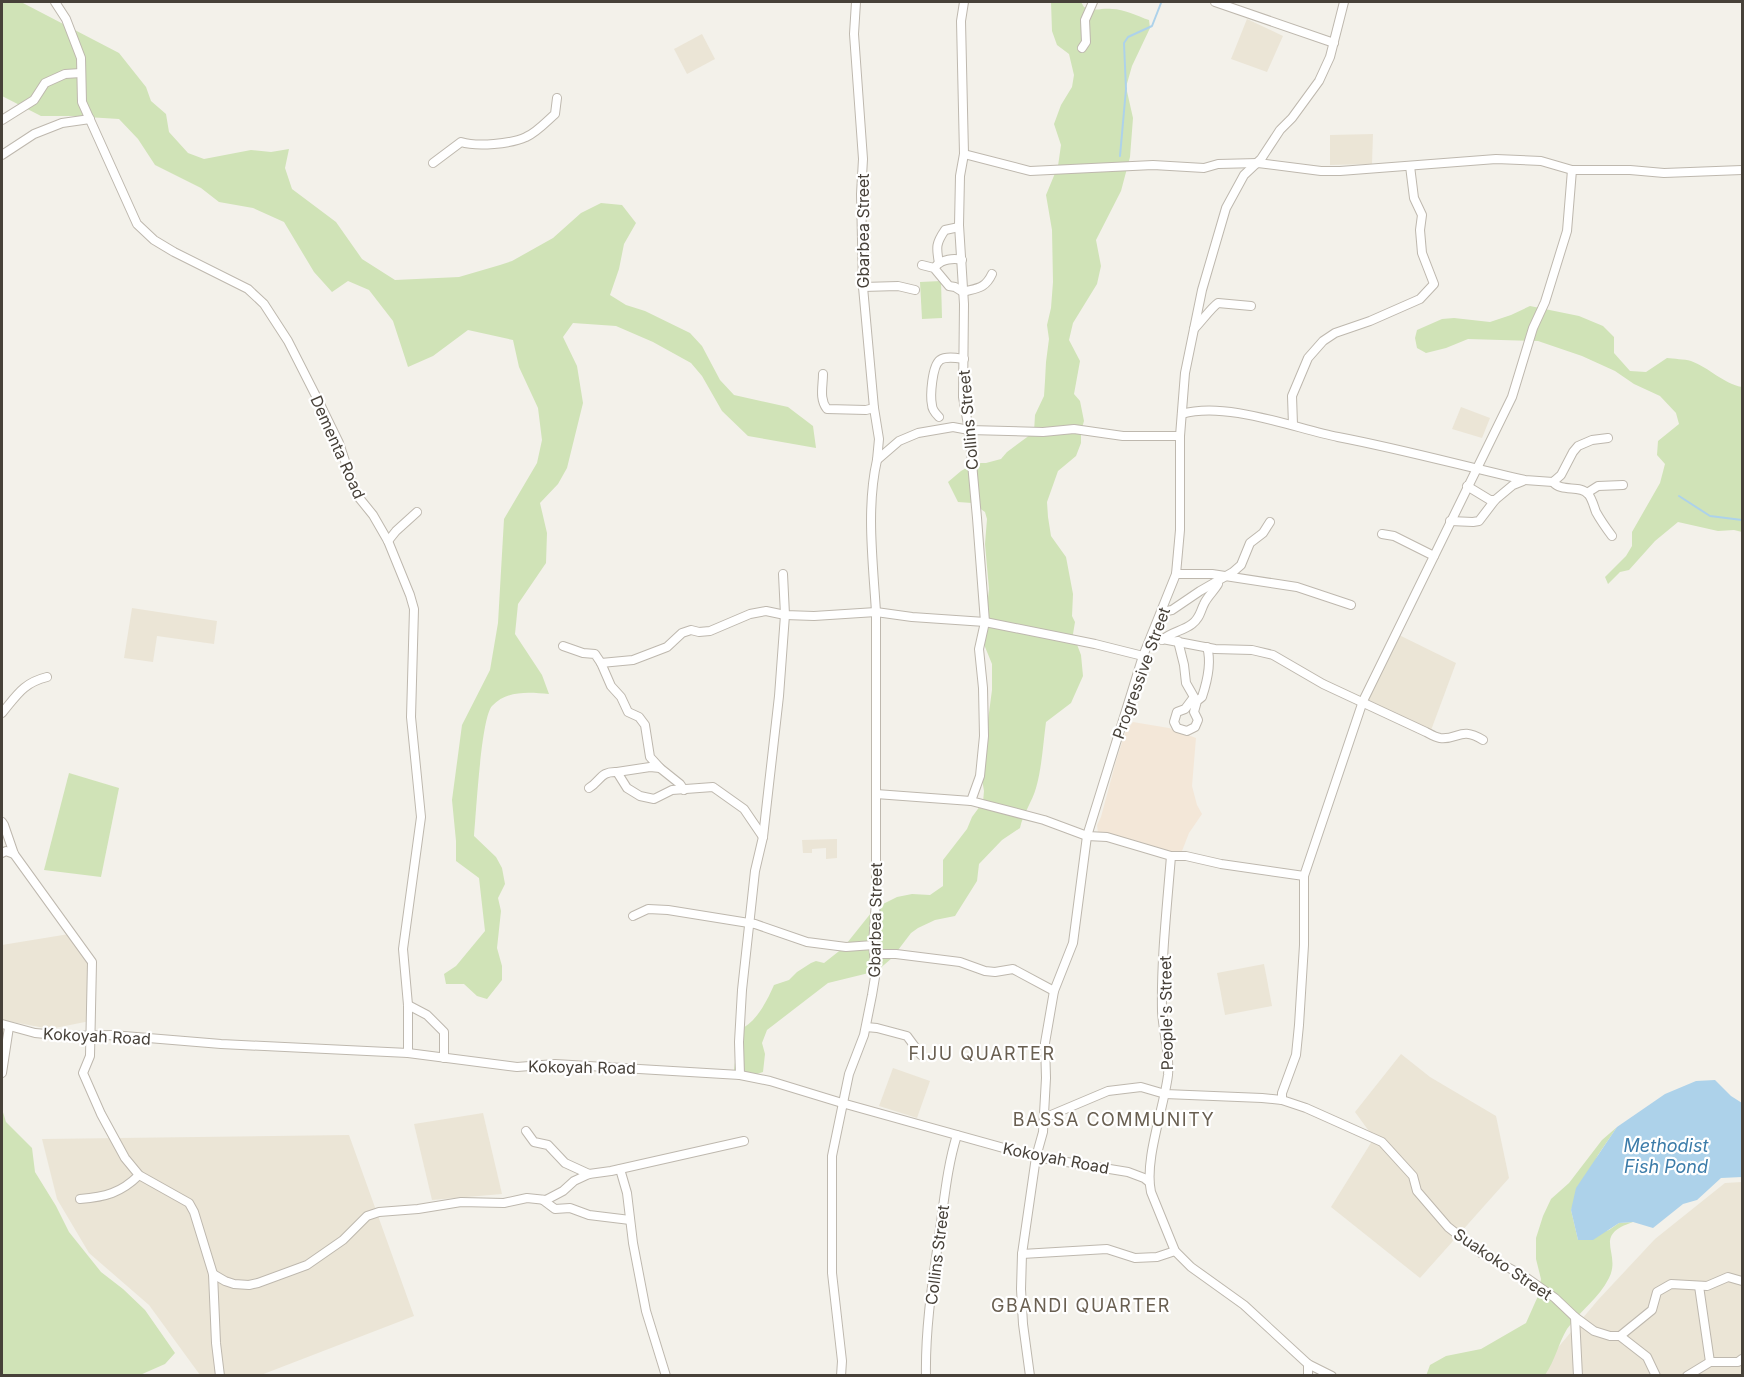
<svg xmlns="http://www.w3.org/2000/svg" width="1744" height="1377" viewBox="0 0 1744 1377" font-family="Inter,sans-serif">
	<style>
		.commercial { fill: #f3e7d8 }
		.education { fill: #ebe5d6 }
		.green { fill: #d0e3b7 }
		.water { fill: #add2ea }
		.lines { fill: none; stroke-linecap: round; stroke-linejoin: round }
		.stream { stroke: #add2ea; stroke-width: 2 }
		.street-casing { stroke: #beb8ae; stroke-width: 10 }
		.street { stroke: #fff; stroke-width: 8 }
		.labels { text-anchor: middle; stroke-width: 4.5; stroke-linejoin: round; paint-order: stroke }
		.street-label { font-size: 16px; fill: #474139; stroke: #fff }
		.neighbourhood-label { font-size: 18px; letter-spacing: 1.5px; fill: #695f51; stroke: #fff }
		.water-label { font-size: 18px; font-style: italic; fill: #3c7ca9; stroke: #fff }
	</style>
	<rect width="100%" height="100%" fill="#f3f1ea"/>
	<!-- commercial -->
	<path class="commercial" d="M1133 722 1169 728 1196 738 1192 786 1197 805 1202 814 1189 833 1182 851 1173 854 1098 833 1097 825 1101 817 1116 761 1125 733Z"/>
	<!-- education -->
	<g class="education">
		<path d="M1247 19 1283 36 1267 72 1231 59Z"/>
		<path d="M702 34 715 59 687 74 674 49Z"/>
		<path d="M1373 134 1372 164 1330 165V135Z"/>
		<path d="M1461 407 1490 418 1482 438 1452 429Z"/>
		<path d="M132 608 217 621 214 644 157 636 153 662 124 658Z"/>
		<path d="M1397 634 1456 663 1430 733 1366 701Z"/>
		<path d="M837 839V858L826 859V848L812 849V853H803L802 840Z"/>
		<path d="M69 934 90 961V1021L50 1029 2 1020V945Z"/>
		<path d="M1264 964 1272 1006 1225 1015 1217 973Z"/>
		<path d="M1401 1054 1430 1077 1496 1116 1509 1178 1420 1278 1331 1207 1374 1138 1355 1112Z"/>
		<path d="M893 1068 930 1081 917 1118 879 1106Z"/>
		<path d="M483 1113 502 1194 432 1200 414 1124Z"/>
		<path d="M349 1135 414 1316 261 1375H200L149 1305 89 1253 57 1199 42 1139Z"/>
		<path d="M1742 1182V1375L1534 1376 1598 1300 1655 1239 1725 1183Z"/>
	</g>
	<!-- green -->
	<g class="green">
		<path d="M2 2H21L119 53 146 87 151 101 166 114 169 132 188 153 204 159 251 150 271 152 289 149 285 168 292 189 336 222 362 259 395 280 459 277 500 265 512 261 553 238 581 213 601 203 622 205 636 223 624 244 619 269 610 295 626 305 645 311 690 333 702 346 720 380 734 395 788 407 813 426 816 448 748 436 722 411 702 376 691 363 653 342 616 326 573 323 563 337 577 366 583 403 567 468 558 484 540 503 547 533 546 563 518 604 515 634 542 675 549 694C529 692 507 690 492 706 481 718 476 815 474 836L496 857 502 868 505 884 498 898 501 911 497 948 502 966V980L487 999 477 996 464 984H446L444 974 456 966 485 931 479 878 456 861V841L452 800 462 725 490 670 498 623 504 519 537 463 542 440 538 408 519 367 513 340 468 330 433 356 408 367 393 321 369 290 348 281 332 292 314 272 284 222 253 208 219 202 201 188 155 165 138 139 119 119 71 116H41L2 96Z"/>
		<path d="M1051 2H1081L1084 7C1097 12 1100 8 1112 9 1124 9 1137 16 1149 20L1150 28 1132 66 1126 87 1133 118 1130 157 1121 191 1096 240 1101 266 1097 284 1073 323 1069 340 1080 361 1074 394 1080 401 1084 421 1081 431V443L1076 456 1058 471 1047 502 1048 517 1051 536 1066 557 1073 594 1072 616 1075 622 1073 634 1081 655 1083 676 1071 703 1046 722C1043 744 1042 767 1036 788 1032 802 1023 814 1020 828L1002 840 979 864 977 881 955 916 935 920 918 928 911 933 892 958 877 971 828 983 767 1030 762 1043 765 1054 763 1072 754 1075 734 1070 739 1030C756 1023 767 1001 774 985L789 980 797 972 811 963 816 961 824 963 843 948 875 908 897 897 912 894 930 895 943 886V860L967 829 972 817 983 802 984 791 981 773 992 690V664L983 642 989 589 985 544 987 519 985 512 972 503 958 502 948 482 961 471 975 463H986L1001 459 1007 452 1034 432 1035 415 1044 396 1045 381 1046 362 1049 339 1047 325 1051 308 1053 282 1052 230 1046 195 1058 166 1061 145 1054 124 1061 105 1072 87 1074 75 1069 54 1057 45 1052 31Z"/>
		<path d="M941 281 942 318 922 319 920 282Z"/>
		<path d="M1530 306 1579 316 1603 326 1614 337V353L1630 371 1646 372 1667 358C1674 359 1684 359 1691 361 1710 368 1722 383 1742 387V532L1734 530 1718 531 1678 522 1655 541 1629 570 1620 572 1608 584 1605 577 1626 556 1632 546V532L1660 483 1665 464 1657 455 1658 441 1679 424 1676 413 1660 396 1634 384 1615 371 1582 356 1538 341 1468 339 1446 348 1426 353 1417 348 1415 338 1417 330 1442 319 1454 318 1490 322 1511 315Z"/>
		<path d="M69 773 119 788 101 877 44 870Z"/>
		<path d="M2 1109 6 1122 32 1148 35 1172 56 1206 69 1232 101 1272 123 1289 145 1310 175 1353 165 1364 140 1375H2Z"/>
		<path d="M1617 1127 1598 1155 1571 1210 1578 1240 1609 1230 1619 1223 1633 1222C1591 1236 1622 1252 1609 1278 1599 1298 1580 1311 1567 1329 1558 1344 1555 1361 1545 1375L1426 1376 1430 1365 1446 1356 1481 1349 1526 1323 1538 1296 1541 1279 1536 1259V1238L1543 1216 1551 1199 1569 1183 1602 1140Z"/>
	</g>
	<!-- water -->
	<path class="water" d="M1715 1080 1731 1096 1742 1103V1177L1721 1178 1697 1200 1683 1204 1653 1228 1633 1222 1619 1223 1593 1240H1578L1571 1210 1576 1188 1617 1127 1665 1094 1696 1081Z"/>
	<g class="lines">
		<!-- stream -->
		<g class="stream">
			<path d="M1120 156 1126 89 1124 43 1128 37 1152 26 1161 3"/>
			<path d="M1679 496 1710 516 1742 520"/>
		</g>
		<defs>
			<g id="street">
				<path d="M55 2 66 19 81 58 82 102 137 224 154 240 174 252 248 289 264 304 288 341 319 402 339 443 356 494 373 515 388 541 410 595 414 609 411 717 421 817 403 949 408 1005V1053"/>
				<path d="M856 2 854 34 863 159 861 194 863 287 874 408 879 439 877 460 899 441 918 433 953 427 969 430 1043 432 1074 429 1123 436H1180"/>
				<path d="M964 2 961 21 964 154 960 176 959 225 964 304 963 397 969 430 977 518 985 622 979 649 983 688 984 736 980 776 971 801"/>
				<path d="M1215 2 1334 43"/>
				<path d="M1082 48 1086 42 1085 20 1093 2"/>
				<path d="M2 120 34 100 45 83 65 74 81 73"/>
				<path d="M964 154 1030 171 1153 165 1204 168 1218 164 1258 163 1321 171H1340L1496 159 1541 161 1572 170H1630L1664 173 1742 170"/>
				<path d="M2 155 34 134 62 123 90 119"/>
				<path d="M433 163 461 142C477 147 511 144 526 137 536 133 547 121 555 114L557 98"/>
				<path d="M939 263C936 247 936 243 945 230L959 227"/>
				<path d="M922 265 934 268 949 286 955 287 963 292C977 288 985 289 992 274"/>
				<path d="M936 266C942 259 954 258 962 260"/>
				<path d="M863 287 898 286 915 290"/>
				<path d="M1194 329C1201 322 1211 308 1218 303L1251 306"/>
				<path d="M823 374C823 386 819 399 827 409L866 410 874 408"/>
				<path d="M1182 414C1226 401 1294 428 1338 437 1401 449 1463 466 1525 480L1553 482 1561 475 1573 452 1578 446 1592 440 1608 438"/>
				<path d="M939 417C936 414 932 410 932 405 930 396 932 366 940 360 946 356 957 358 964 359"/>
				<path d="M1293 425 1292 396 1308 358 1323 341 1335 333 1370 321 1420 299 1434 284 1422 253 1420 230 1422 215 1414 198 1410 166"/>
				<path d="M1553 482C1562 493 1580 484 1588 494 1592 498 1594 507 1596 512 1601 521 1606 528 1612 536"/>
				<path d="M1467 486 1490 500H1495"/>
				<path d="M1587 493 1598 486 1623 485"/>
				<path d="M1450 521 1473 522 1479 521 1495 500 1513 485 1523 481"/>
				<path d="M1382 534 1394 536 1434 556"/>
				<path d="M388 541 396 531 417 512"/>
				<path d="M1176 574H1212L1297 587 1351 605"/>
				<path d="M1162 612 1172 610 1200 591 1233 572 1241 565 1250 543 1263 533 1270 522"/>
				<path d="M1152 637 1215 649 1252 650 1273 655 1323 684 1426 732C1430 734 1435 737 1440 738 1459 740 1460 726 1483 740"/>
				<path d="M1162 640C1171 632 1183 631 1192 624 1200 618 1200 612 1204 604 1207 597 1214 591 1218 584"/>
				<path d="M1178 641 1184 665 1186 683 1194 697 1185 709 1177 712 1174 722 1177 728 1187 731 1195 727 1198 720 1194 712 1197 701 1202 697C1207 682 1212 663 1207 647"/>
				<path d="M563 646 583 653 595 654 601 663 611 686 621 697 628 712 639 717 645 725 650 757 660 768"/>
				<path d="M601 663 633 660 667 647 682 633 691 630 699 632 710 631 750 614 766 611 785 615 814 616 876 612 912 617 985 622 1095 644 1143 656"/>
				<path d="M2 713C17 695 23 683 47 677"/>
				<path d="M617 772 650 767 660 768 680 784 684 790"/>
				<path d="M589 788C601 781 600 771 617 772L627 788 640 796 654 799 672 790 713 787 744 809 763 837"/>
				<path d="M876 794 971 801 1044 820 1087 836 1107 837 1171 856H1186L1221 864 1304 876"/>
				<path d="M2 822 4 825 14 854 92 962 90 1056 83 1073 101 1114 125 1158 139 1175 189 1203 194 1212 213 1274 216 1343 220 1376"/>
				<path d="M2 853 6 851 14 854"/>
				<path d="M1171 856C1167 907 1161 959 1162 1011 1163 1032 1170 1054 1168 1075 1164 1108 1144 1160 1151 1192L1175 1251 1191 1267 1244 1305 1308 1364 1332 1376"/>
				<path d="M633 916 648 909 668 910 755 924 807 942 846 947 873 945"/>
				<path d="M875 954H896L960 962 985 971 995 972 1013 969 1054 991"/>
				<path d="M408 1005 427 1015 444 1032V1058"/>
				<path d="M2 1024 35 1033 67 1036 112 1035 221 1044 408 1053 517 1067 555 1064 740 1075 770 1081 842 1103 1036 1157 1128 1172 1144 1178 1149 1182"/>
				<path d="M866 1027 877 1028 907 1036 921 1055"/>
				<path d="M2 1073 9 1027"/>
				<path d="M740 1075 739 1042 742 990 755 871 763 837 779 696 785 615 783 574"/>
				<path d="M1282 1100V1093L1296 1055 1299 1025 1304 945V876L1363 701 1512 397 1533 328 1545 302 1567 231 1572 170"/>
				<path d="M1044 1118 1108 1091 1141 1087 1165 1094 1262 1098 1282 1100 1306 1108 1382 1142 1413 1176 1417 1191 1448 1227 1481 1253 1524 1276 1555 1298 1575 1317 1578 1376"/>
				<path d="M526 1131 534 1142 548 1145 565 1163 589 1174"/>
				<path d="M620 1169 627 1193 633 1243 646 1311 666 1376"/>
				<path d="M80 1199C105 1197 121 1193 139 1175"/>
				<path d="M543 1200 555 1209 570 1208 589 1215 630 1220"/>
				<path d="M1022 1254 1107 1249 1135 1258 1157 1257 1175 1251"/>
				<path d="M213 1274 225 1281 234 1284 249 1285 258 1283 307 1265 343 1240 367 1216 379 1212 418 1209 461 1202 504 1203 527 1198 546 1200 563 1191 574 1181 589 1174 611 1171 744 1141"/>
				<path d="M1699 1286 1710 1362"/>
				<path d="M1575 1317 1594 1331 1610 1336H1620L1652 1310 1657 1292 1671 1284 1707 1286 1728 1277 1742 1281"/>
				<path d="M1620 1336 1647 1357 1656 1376"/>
				<path d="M841 1376 842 1361 832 1273V1156L849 1074 864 1035 872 995 876 971 873 945 876 901V612C873 562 866 508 877 460"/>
				<path d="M926 1376C925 1324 934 1273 941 1222 945 1193 948 1164 957 1135"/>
				<path d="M1030 1376 1023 1324 1021 1289 1022 1254 1036 1157 1043 1132 1046 1078 1045 1043 1054 991 1073 943 1087 836 1143 656 1176 574 1180 530V436L1185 373 1202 290 1226 208 1244 175 1261 159 1280 130 1292 118 1319 81 1330 57 1344 2"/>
				<path d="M1308 1376V1364"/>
				<path d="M1687 1376 1710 1362H1738L1742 1359"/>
			</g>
		</defs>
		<!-- street casing -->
		<use href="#street" class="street-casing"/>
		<!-- street -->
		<use href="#street" class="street"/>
	</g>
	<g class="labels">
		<!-- street labels -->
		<g class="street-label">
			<text transform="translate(863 231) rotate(-90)" y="6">Gbarbea Street</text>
			<text transform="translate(968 420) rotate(-95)" y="6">Collins Street</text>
			<text transform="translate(338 447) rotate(66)" y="6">Dementa Road</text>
			<text transform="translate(1141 673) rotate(-70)" y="6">Progressive Street</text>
			<text transform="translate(875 920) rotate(-89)" y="6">Gbarbea Street</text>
			<text transform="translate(1166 1013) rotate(-91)" y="6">People's Street</text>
			<text transform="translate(97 1036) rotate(3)" y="6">Kokoyah Road</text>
			<text transform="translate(582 1067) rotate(1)" y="6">Kokoyah Road</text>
			<text transform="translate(1056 1158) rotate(11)" y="6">Kokoyah Road</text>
			<text transform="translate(937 1255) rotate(-83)" y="6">Collins Street</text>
			<text transform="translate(1503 1264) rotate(34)" y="6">Suakoko Street</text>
		</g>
		<!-- neighbourhood labels -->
		<g class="neighbourhood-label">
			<text x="982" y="1060">FIJU QUARTER</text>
			<text x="1114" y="1126">BASSA COMMUNITY</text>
			<text x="1081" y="1312">GBANDI QUARTER</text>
		</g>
		<!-- water labels -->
		<g class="water-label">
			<text x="1666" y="1152">Methodist<tspan x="1666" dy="21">Fish Pond</tspan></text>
		</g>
	</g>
	<!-- border -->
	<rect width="1744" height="1377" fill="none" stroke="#474139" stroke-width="6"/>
</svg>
